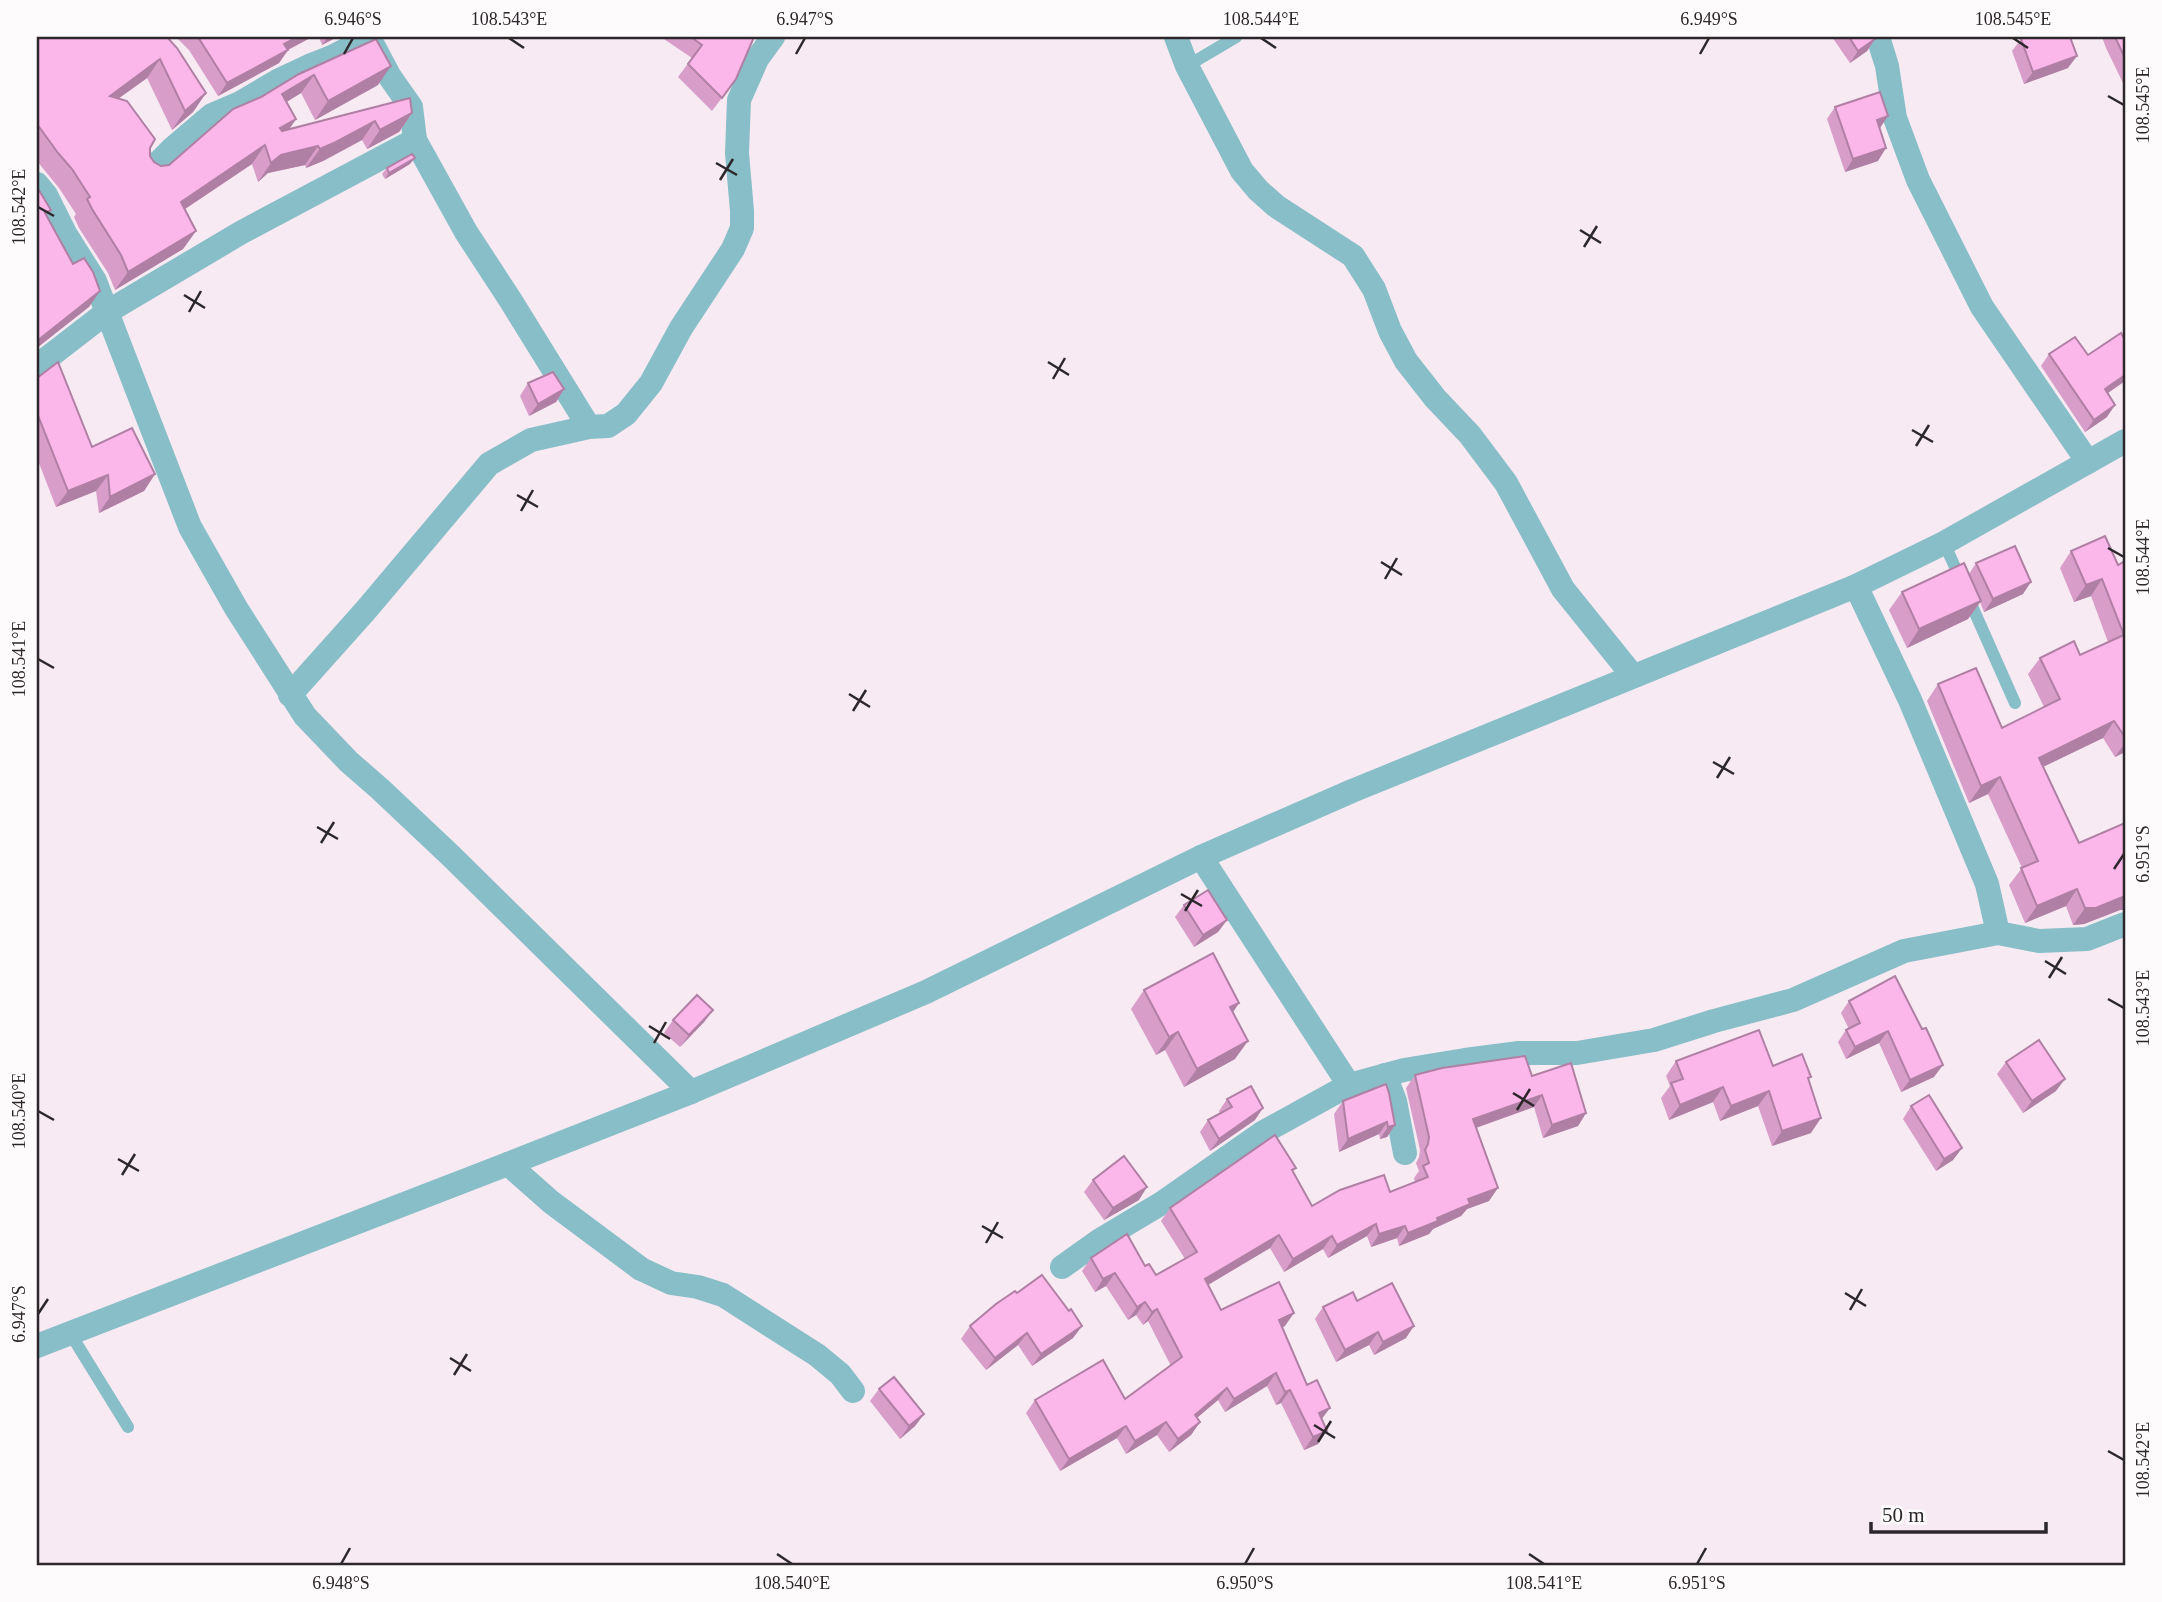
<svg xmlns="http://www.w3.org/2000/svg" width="2162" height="1602" viewBox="0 0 2162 1602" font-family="Georgia,serif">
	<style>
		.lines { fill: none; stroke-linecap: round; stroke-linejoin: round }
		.lane { stroke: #88bec8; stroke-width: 12 }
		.street { stroke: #88bec8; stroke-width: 24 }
		.wall { fill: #d89dc9 }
		.shaded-wall { fill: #b07fa4 }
		.building { fill: #fbb6ea; stroke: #b07fa4; stroke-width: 2 }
		.ticks { fill: none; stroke: #2c272a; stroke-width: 2.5 }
		.neatline { fill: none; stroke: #2c272a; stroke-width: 2.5 }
		.ticks-label { font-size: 18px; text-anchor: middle; fill: #2c272a }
	</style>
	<rect width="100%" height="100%" fill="#f7eaf3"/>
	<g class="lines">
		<!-- lane -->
		<g class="lane">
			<path d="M1187 66 1236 37"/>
			<path d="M1944 543 1961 580"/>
			<path d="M1968 597 2015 703"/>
			<path d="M70 1333 128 1427"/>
		</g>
		<!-- street -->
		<g class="street">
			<path d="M1176 37 1187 66 1242 171 1258 190 1276 206 1353 256 1374 289 1390 331 1406 361 1435 398 1470 435 1506 483 1563 589 1633 676"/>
			<path d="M1878 37 1887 66 1895 118 1918 180 1982 307 2088 462"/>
			<path d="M372 43 390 77 411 107 415 140"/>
			<path d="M151 170 172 149 212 115 240 103 279 80 309 66 332 57 369 38"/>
			<path d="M37 184 46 195 66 235 95 281 190 527 236 608 305 716 349 762 380 789 450 855 691 1092"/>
			<path d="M37 366 107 312 242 232 415 140 466 232 511 301 589 427"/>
			<path d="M1856 586 1910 700 1987 884 1998 933"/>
			<path d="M290 695 366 610 489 464 531 440 589 427 608 426 626 414 651 383 681 328 733 249 742 228V211L737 153 739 100 757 59 773 37"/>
			<path d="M1201 857 1349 1085 1404 1070 1465 1060 1519 1053H1577L1654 1040 1714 1021 1793 1000 1904 951 1998 933 2039 941 2087 939 2125 924"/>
			<path d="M1385 1075 1395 1101 1405 1153"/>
			<path d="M508 1164 551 1202 641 1269 671 1283 698 1287 723 1295 817 1355 840 1374 853 1391"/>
			<path d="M1062 1267 1100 1240 1162 1203 1262 1133 1349 1085"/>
			<path d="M37 1346 508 1164 691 1092 926 992 1201 857 1352 791 1856 586 1944 543 2125 441"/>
		</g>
	</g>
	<!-- wall -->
	<g class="wall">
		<path d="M37 37H167L206 93 193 112 172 130 147 78 119 98 150 148V156L154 162 161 166 169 165 261 97 376 39 378 85 315 120 301 93 286 102 296 119 289 130 412 113 399 132 367 149 362 140 323 161 306 168 305 165 268 173 258 182 252 164 185 209 196 231 183 249 115 290 108 273 79 228 74 217 76 214 59 188 37 161Z"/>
		<path d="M176 37H312L288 50 279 63 218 96 189 50Z"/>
		<path d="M319 37H337L322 45Z"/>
		<path d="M661 37H755L736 79 712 111 678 77 692 58Z"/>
		<path d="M1832 37H1875V39L1867 51 1850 63Z"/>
		<path d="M2102 37H2125V82L2123 83 2106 48Z"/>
		<path d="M2021 39 2068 68 2024 84 2012 51Z"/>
		<path d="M1835 107 1880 128 1878 161 1845 172 1827 119Z"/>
		<path d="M410 164 385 179 382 174 387 168Z"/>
		<path d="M2125 340V381L2108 393 2107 417 2085 432 2041 366 2049 354 2088 355Z"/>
		<path d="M37 378 92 447 155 474 144 491 99 513 96 491 56 507 37 458Z"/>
		<path d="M528 383 564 389 556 402 529 416 520 396Z"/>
		<path d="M2071 551 2118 565 2125 561V752L2115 757 2103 738 2043 767 2079 843 2120 910 2084 924 2073 925 2066 906 2025 923 2009 885 2022 868 1988 794 1969 803 1927 701 1938 684 2002 728 2044 707 2028 674 2040 658 2080 655 2108 642 2091 596 2074 602 2060 568Z"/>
		<path d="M1976 563 2023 594 1984 612 1980 602 1968 619 1907 648 1889 610 1902 592 1969 574Z"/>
		<path d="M1184 905 1227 920 1218 932 1194 947 1175 917Z"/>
		<path d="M1895 976 1934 1077 1901 1092 1879 1043 1846 1059 1838 1042 1846 1030 1849 1029 1841 1013 1849 1001Z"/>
		<path d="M1144 990 1239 1003 1233 1012 1235 1059 1184 1087 1165 1050 1156 1055 1131 1009Z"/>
		<path d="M713 1010 704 1022 680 1047 664 1033 673 1020Z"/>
		<path d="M1676 1061 1773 1066 1809 1081 1811 1133 1772 1146 1758 1106 1720 1121 1713 1102 1669 1120 1661 1098 1670 1086 1666 1076Z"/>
		<path d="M2006 1062 2056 1091 2023 1113 1997 1074Z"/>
		<path d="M1415 1075 1532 1076 1586 1113 1578 1126 1543 1138 1534 1107 1476 1128 1489 1201 1467 1209 1461 1216 1433 1229 1429 1234 1399 1246 1397 1238 1371 1247 1367 1236 1328 1258 1323 1249 1284 1272 1270 1248 1208 1285 1221 1310 1285 1326 1282 1327 1322 1420 1318 1444 1304 1450 1281 1403 1276 1405 1267 1386 1225 1412 1218 1400 1197 1418 1200 1422 1191 1435 1169 1452 1157 1435 1126 1454 1117 1438 1060 1471 1026 1413 1035 1400 1125 1399 1171 1366 1148 1321 1143 1325 1136 1315 1128 1320 1106 1286 1095 1292 1082 1271 1091 1258 1145 1266 1156 1275 1185 1259 1161 1221 1170 1208 1293 1172 1312 1206 1390 1192 1415 1182 1414 1178 1419 1171 1416 1163 1419 1157 1420 1150 1406 1088Z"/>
		<path d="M1227 1099 1255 1120 1210 1151 1200 1132 1208 1120 1220 1113 1219 1111Z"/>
		<path d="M1343 1101 1395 1125 1387 1137 1380 1139 1379 1134 1339 1152 1334 1114Z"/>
		<path d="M1911 1106 1962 1148 1953 1160 1936 1171 1903 1119Z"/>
		<path d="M1093 1180 1139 1200 1104 1220 1084 1192Z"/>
		<path d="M1017 1293 1069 1311 1082 1326 1073 1338 1032 1366 1018 1345 986 1370 961 1339 970 1326Z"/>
		<path d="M1357 1301 1406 1338 1374 1355 1369 1345 1336 1362 1315 1319 1323 1307Z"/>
		<path d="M879 1389 924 1414 915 1426 900 1439 870 1401Z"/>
	</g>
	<!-- shaded-wall -->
	<g class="shaded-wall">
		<path d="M297 37H312L274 57 284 44Z"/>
		<path d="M328 37H337L322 45Z"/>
		<path d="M1875 39 1867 51 1850 63 1858 51Z"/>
		<path d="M288 50 279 63 218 96 227 83Z"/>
		<path d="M2077 56 2068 68 2024 84 2033 72Z"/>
		<path d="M160 59 147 78 97 114 110 96Z"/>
		<path d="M391 66 378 85 315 120 328 101Z"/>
		<path d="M314 75 301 93 269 113 282 94Z"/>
		<path d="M206 93 193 112 172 130 185 111Z"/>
		<path d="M412 113 399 132 367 149 380 130Z"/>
		<path d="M1888 116 1880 128 1877 120Z"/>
		<path d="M296 119 283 138 280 128Z"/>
		<path d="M375 121 362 140 323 161 306 168 320 149Z"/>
		<path d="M265 145 252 164 167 221 181 202Z"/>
		<path d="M318 146 305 165 268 173 258 182 271 163 281 155Z"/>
		<path d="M1886 148 1878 161 1845 172 1853 159Z"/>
		<path d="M415 158 410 164 385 179 389 173Z"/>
		<path d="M196 231 183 249 115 290 128 272Z"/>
		<path d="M100 291 89 307 37 348V341Z"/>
		<path d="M2125 375V381L2096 401 2105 389Z"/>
		<path d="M564 389 556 402 529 416 538 404Z"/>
		<path d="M2115 405 2107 417 2085 432 2094 420Z"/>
		<path d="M155 474 144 491 99 513 110 497Z"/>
		<path d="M108 475 96 491 56 507 68 491Z"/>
		<path d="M2102 579 2091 596 2074 602 2086 585Z"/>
		<path d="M2031 582 2023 594 1984 612 1993 599Z"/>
		<path d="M1981 601 1968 619 1907 648 1919 629Z"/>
		<path d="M2114 721 2103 738 2028 774 2039 758Z"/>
		<path d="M2125 743V752L2115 757Z"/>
		<path d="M2000 777 1988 794 1969 803 1981 786Z"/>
		<path d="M2077 889 2066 906 2025 923 2037 906Z"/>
		<path d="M2125 896V910H2120L2084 924 2073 925 2085 908Z"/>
		<path d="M1227 920 1218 932 1194 947 1203 935Z"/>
		<path d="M1239 1003 1227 1021 1230 1007Z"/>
		<path d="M713 1010 704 1022 680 1047 689 1035Z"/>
		<path d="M1888 1031 1879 1043 1846 1059 1855 1047Z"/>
		<path d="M1178 1032 1165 1050 1156 1055 1169 1037Z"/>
		<path d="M1248 1041 1235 1059 1184 1087 1197 1069Z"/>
		<path d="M1943 1065 1934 1077 1901 1092 1910 1080Z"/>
		<path d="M2065 1079 2056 1091 2023 1113 2032 1101Z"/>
		<path d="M1723 1087 1713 1102 1669 1120 1680 1105Z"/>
		<path d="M1769 1091 1758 1106 1720 1121 1731 1106Z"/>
		<path d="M1542 1095 1534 1107 1464 1132 1473 1119Z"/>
		<path d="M1263 1108 1255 1120 1210 1151 1219 1139Z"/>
		<path d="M1586 1113 1578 1126 1543 1138 1552 1125Z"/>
		<path d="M1821 1118 1811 1133 1772 1146 1782 1131Z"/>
		<path d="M1387 1122 1379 1134 1339 1152 1348 1139Z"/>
		<path d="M1395 1125 1387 1137 1380 1139 1388 1127Z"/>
		<path d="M1962 1148 1953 1160 1936 1171 1944 1159Z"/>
		<path d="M1147 1187 1139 1200 1104 1220 1113 1208Z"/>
		<path d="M1498 1188 1489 1201 1467 1209 1461 1216 1433 1229 1429 1234 1399 1246 1408 1233 1437 1218 1468 1199Z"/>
		<path d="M1376 1224 1367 1236 1328 1258 1337 1245Z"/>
		<path d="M1405 1226 1397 1238 1371 1247 1379 1234Z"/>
		<path d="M1279 1235 1270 1248 1196 1292 1205 1279Z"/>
		<path d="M1332 1236 1323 1249 1284 1272 1293 1259Z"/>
		<path d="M1115 1273 1106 1286 1095 1292 1103 1279Z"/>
		<path d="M1145 1302 1136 1315 1128 1320 1137 1307Z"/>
		<path d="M1157 1309 1148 1321 1143 1325 1152 1312Z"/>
		<path d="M1294 1313 1285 1326 1271 1333 1279 1320Z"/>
		<path d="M1082 1326 1073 1338 1032 1366 1041 1354Z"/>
		<path d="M1414 1326 1406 1338 1374 1355 1383 1342Z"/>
		<path d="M1378 1332 1369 1345 1336 1362 1345 1350Z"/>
		<path d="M1027 1333 1018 1345 986 1370 995 1358Z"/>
		<path d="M1276 1373 1267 1386 1225 1412 1234 1399Z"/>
		<path d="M1227 1388 1218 1400 1186 1427 1195 1415Z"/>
		<path d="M1290 1390 1281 1403 1276 1405 1285 1392Z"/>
		<path d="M1330 1408 1321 1420 1319 1413Z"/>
		<path d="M924 1414 915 1426 900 1439 909 1426Z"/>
		<path d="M1166 1422 1157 1435 1126 1454 1135 1441Z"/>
		<path d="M1200 1422 1191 1435 1169 1452 1178 1439Z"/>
		<path d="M1126 1426 1117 1438 1060 1471 1069 1459Z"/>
		<path d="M1327 1431 1318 1444 1304 1450 1313 1437Z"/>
	</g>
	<!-- building -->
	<g class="building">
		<path d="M37 37H167L177 48 206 93 185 111 160 59 110 96 127 101 155 139 150 148V156L154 162 161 166 169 165 233 109 261 97 299 74 376 39 391 66 328 101 314 75 282 94 296 119 280 128 282 131 410 98 412 113 380 130 375 121 336 142 320 149 318 146 281 155 271 163 265 145 181 202 196 231 128 272 121 255 92 209 87 199 90 197 72 169 58 153 37 124Z"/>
		<path d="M198 37H197H297L284 44 288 50 227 83Z"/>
		<path d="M691 37H754L736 79 722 98 688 64 702 45Z"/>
		<path d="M1849 37H1875V39L1858 51Z"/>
		<path d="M2024 37H2070L2077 56 2033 72 2021 39Z"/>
		<path d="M2115 37H2125V58Z"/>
		<path d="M1880 92 1888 116 1877 120 1886 148 1853 159 1835 107Z"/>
		<path d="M412 154 415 158 389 173 387 168Z"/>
		<path d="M37 187 51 210 45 213 73 264 84 258 93 272 100 291 37 341Z"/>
		<path d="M2121 333 2125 340V375L2105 389 2115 405 2094 420 2049 354 2075 337 2088 355Z"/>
		<path d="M58 362 92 447 132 428 155 474 110 497 108 475 68 491 37 413V378Z"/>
		<path d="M553 372 564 389 538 404 528 383Z"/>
		<path d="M2105 536 2118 565 2125 561V737L2114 721 2039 758 2079 843 2125 823V896L2096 908H2085L2077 889 2037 906 2021 868 2038 861 2000 777 1981 786 1938 684 1976 668 2002 728 2060 699 2040 658 2074 641 2080 655 2124 635 2102 579 2086 585 2071 551Z"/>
		<path d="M2015 546 2031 582 1993 599 1976 563Z"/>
		<path d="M1964 563 1981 601 1919 629 1902 592Z"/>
		<path d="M1208 890 1227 920 1203 935 1184 905Z"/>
		<path d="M1213 953 1239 1003 1230 1007 1248 1041 1197 1069 1178 1032 1169 1037 1144 990Z"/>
		<path d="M1895 976 1922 1029 1926 1028 1943 1065 1910 1080 1888 1031 1855 1047 1846 1030 1860 1023 1849 1001Z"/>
		<path d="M697 995 713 1010 689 1035 673 1020Z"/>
		<path d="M1759 1030 1773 1066 1802 1054 1811 1077 1808 1078 1821 1118 1782 1131 1769 1091 1731 1106 1723 1087 1680 1105 1671 1083 1683 1079 1676 1061Z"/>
		<path d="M2039 1040 2065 1079 2032 1101 2006 1062Z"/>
		<path d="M1525 1056 1532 1076 1571 1063 1586 1113 1552 1125 1542 1095 1473 1119 1498 1188 1468 1199 1470 1204 1437 1218 1438 1221 1408 1233 1405 1226 1379 1234 1376 1224 1337 1245 1332 1236 1293 1259 1279 1235 1205 1279 1221 1310 1279 1282 1294 1313 1279 1320 1307 1385 1317 1380 1330 1408 1319 1413 1327 1431 1313 1437 1290 1390 1285 1392 1276 1373 1234 1399 1227 1388 1195 1415 1200 1422 1178 1439 1166 1422 1135 1441 1126 1426 1069 1459 1035 1400 1103 1360 1125 1399 1182 1357 1157 1309 1152 1312 1145 1302 1137 1307 1115 1273 1103 1279 1091 1258 1127 1234 1145 1266 1149 1264 1156 1275 1197 1252 1170 1208 1275 1135 1296 1168 1292 1170 1312 1206 1340 1190 1384 1175 1390 1192 1428 1177 1423 1166 1429 1163 1425 1150 1428 1144 1429 1137 1415 1075 1442 1068Z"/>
		<path d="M1386 1084 1389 1093 1395 1125 1388 1127 1387 1122 1348 1139 1343 1101Z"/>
		<path d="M1251 1086 1263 1108 1219 1139 1208 1120 1232 1107 1227 1099Z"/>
		<path d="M1929 1095 1962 1148 1944 1159 1911 1106Z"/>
		<path d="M1124 1156 1147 1187 1113 1208 1093 1180Z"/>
		<path d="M1042 1275 1069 1311 1071 1309 1082 1326 1041 1354 1027 1333 995 1358 970 1326 996 1304 1015 1291 1017 1293Z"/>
		<path d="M1392 1283 1414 1326 1383 1342 1378 1332 1345 1350 1323 1307 1353 1292 1357 1301Z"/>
		<path d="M894 1377 924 1414 909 1426 879 1389Z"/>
	</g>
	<!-- ticks -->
	<path class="ticks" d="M509 38 524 48M1261 38 1276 48M2013 38 2028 48M344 54 353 38M796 54 805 38M1700 54 1709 38M2108 96 2124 105M716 163 737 175M720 180 733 159M38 207 54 216M1580 230 1601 243M1584 247 1597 226M184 295 205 308M189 312 201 291M1048 362 1069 375M1053 379 1065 358M1912 430 1933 442M1916 446 1929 425M517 495 538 507M521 511 533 490M2108 548 2124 557M1381 562 1402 575M1385 579 1397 558M38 659 54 668M849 694 870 707M853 711 866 690M1713 762 1734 774M1717 778 1730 757M317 827 338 839M321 843 334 822M2114 869 2124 854M1181 894 1202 906M1185 911 1198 890M2045 961 2066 974M2049 978 2062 957M2108 999 2124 1008M649 1026 670 1039M654 1043 666 1022M1513 1093 1534 1106M1517 1110 1530 1089M38 1111 54 1120M118 1159 139 1171M122 1175 135 1154M982 1226 1003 1238M986 1243 998 1222M1845 1293 1866 1306M1850 1310 1862 1289M38 1314 48 1299M450 1358 471 1371M454 1375 467 1354M1314 1425 1335 1438M1318 1442 1331 1421M2108 1451 2124 1460M777 1554 792 1564M1529 1554 1544 1564M341 1564 350 1548M1245 1564 1254 1548M1697 1564 1706 1548"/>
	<!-- border -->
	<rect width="2162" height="1602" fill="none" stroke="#fefbfd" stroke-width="77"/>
	<!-- scale -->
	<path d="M1871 1522v10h175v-10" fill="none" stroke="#2c272a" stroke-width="3.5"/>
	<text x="1882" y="1522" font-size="21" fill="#2c272a" stroke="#fefbfd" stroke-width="5" paint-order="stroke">50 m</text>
	<rect x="38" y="38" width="2086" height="1526" class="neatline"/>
	<g class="ticks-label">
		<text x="353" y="25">6.946°S</text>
		<text x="509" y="25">108.543°E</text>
		<text x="805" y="25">6.947°S</text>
		<text x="1261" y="25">108.544°E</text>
		<text x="1709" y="25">6.949°S</text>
		<text x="2013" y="25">108.545°E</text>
		<text transform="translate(2143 105) rotate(-90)" y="6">108.545°E</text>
		<text transform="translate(19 207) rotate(-90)" y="6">108.542°E</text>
		<text transform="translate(2143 557) rotate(-90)" y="6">108.544°E</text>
		<text transform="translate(19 659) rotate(-90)" y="6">108.541°E</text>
		<text transform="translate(2143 854) rotate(-90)" y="6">6.951°S</text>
		<text transform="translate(2143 1008) rotate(-90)" y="6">108.543°E</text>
		<text transform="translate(19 1111) rotate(-90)" y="6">108.540°E</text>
		<text transform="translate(19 1314) rotate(-90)" y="6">6.947°S</text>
		<text transform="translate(2143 1460) rotate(-90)" y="6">108.542°E</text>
		<text x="341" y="1589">6.948°S</text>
		<text x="792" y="1589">108.540°E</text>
		<text x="1245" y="1589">6.950°S</text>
		<text x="1544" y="1589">108.541°E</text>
		<text x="1697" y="1589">6.951°S</text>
	</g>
</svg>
